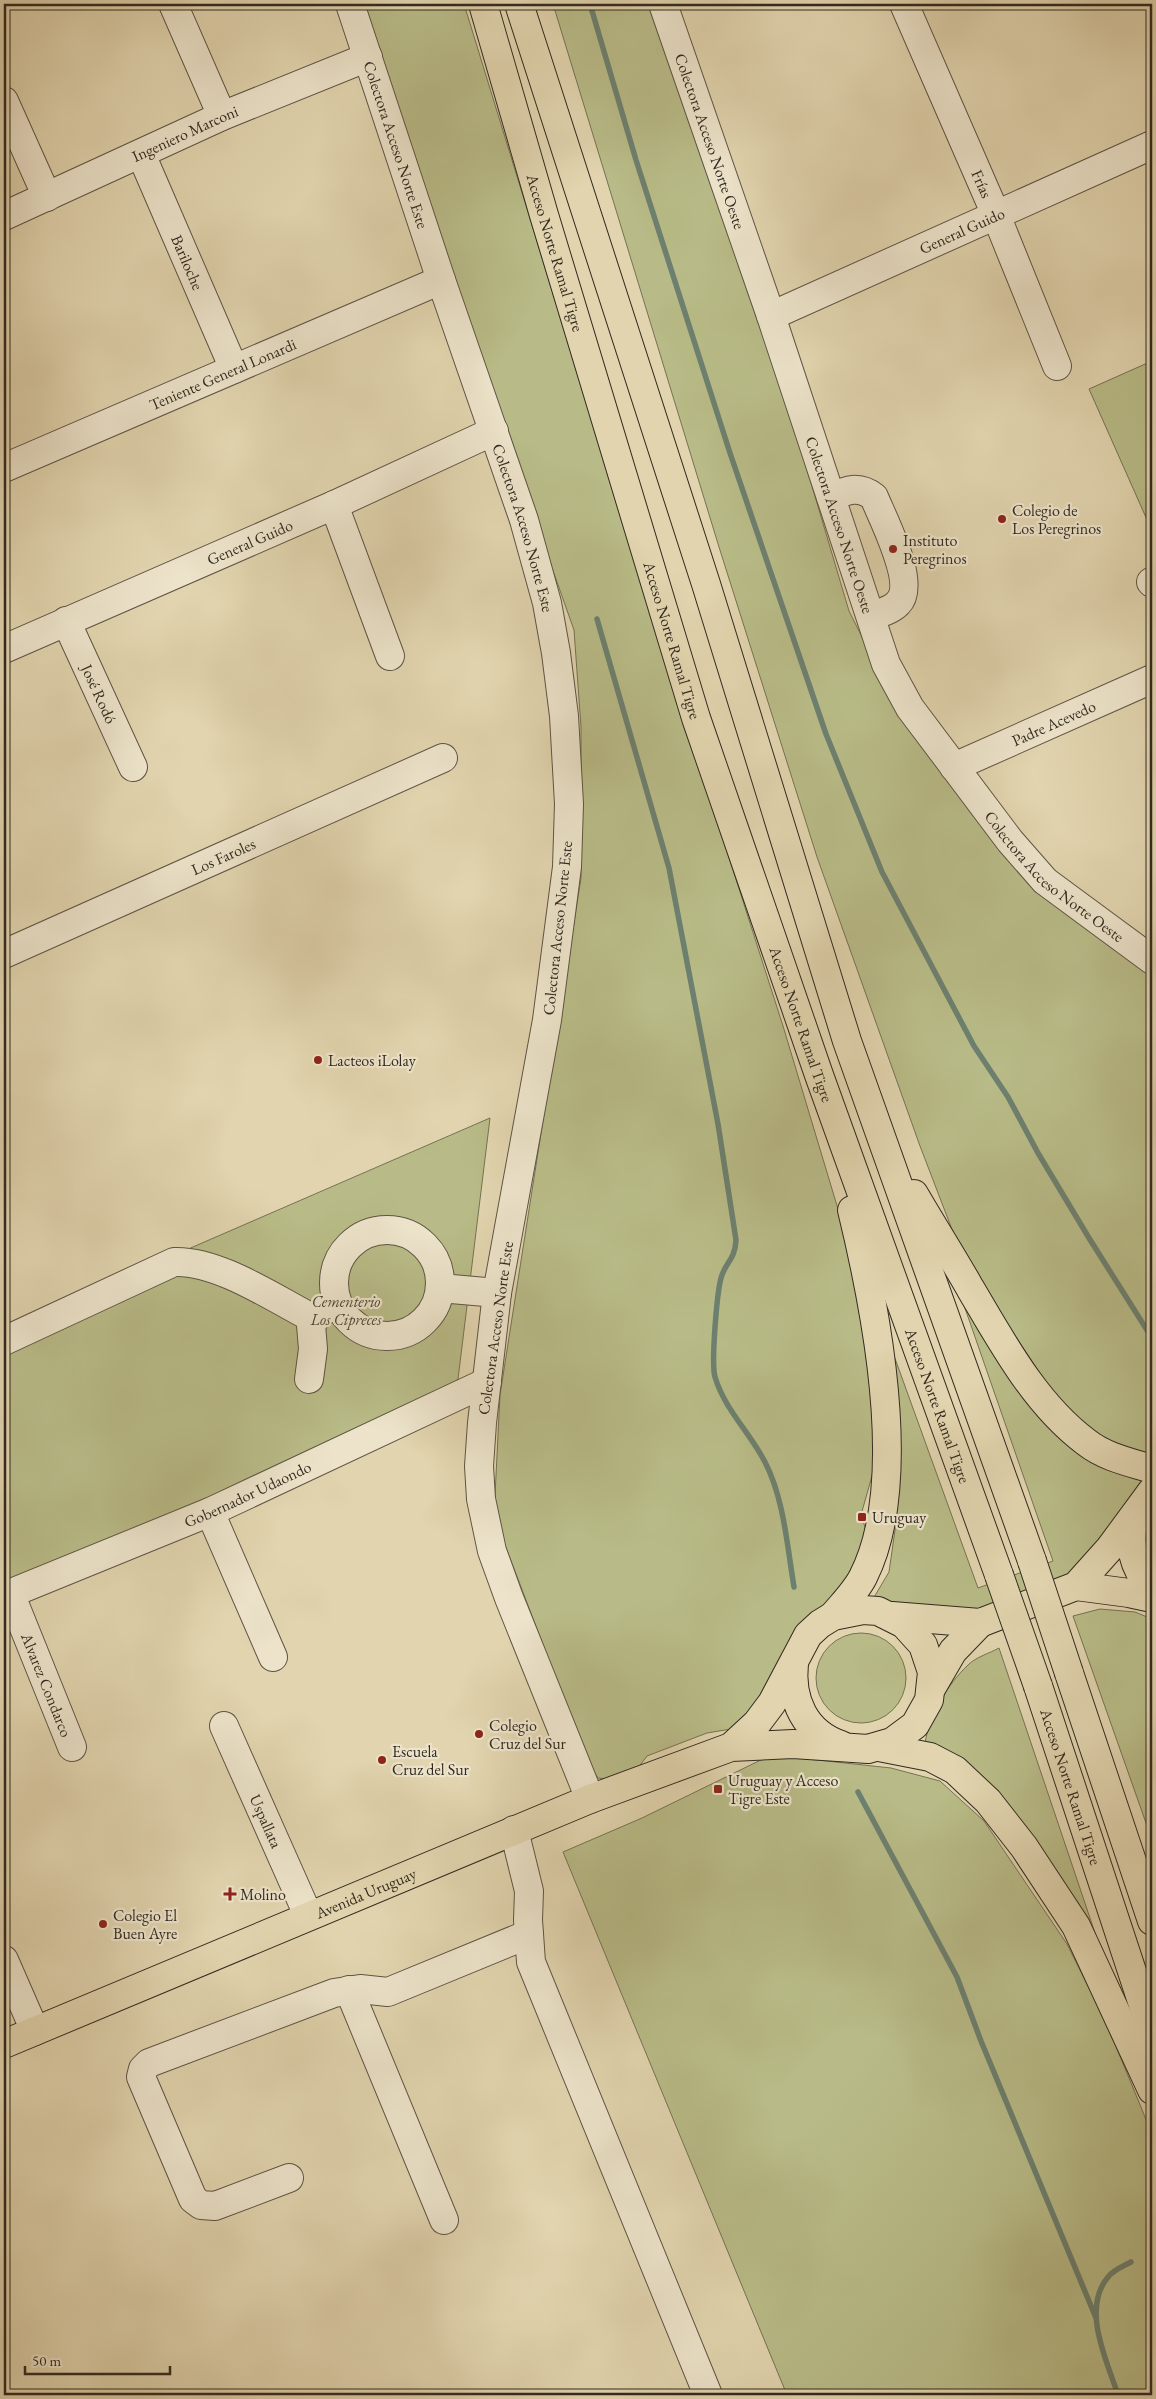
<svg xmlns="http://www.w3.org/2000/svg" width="1156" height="2399" viewBox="0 0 1156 2399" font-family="'EB Garamond',serif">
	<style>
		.green { fill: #b8bb87; stroke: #757254 }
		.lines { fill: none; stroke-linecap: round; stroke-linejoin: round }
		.stream { stroke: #6d806f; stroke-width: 5.5 }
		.minor-casing { stroke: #5e5444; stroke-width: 30 }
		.major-casing { stroke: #322a20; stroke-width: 30 }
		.highway-casing { stroke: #322a20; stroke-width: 30 }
		.minor { stroke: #ece3ca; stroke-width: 28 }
		.major { stroke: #e1d4ae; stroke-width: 28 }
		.highway { stroke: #e1d4ae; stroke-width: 28 }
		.highway-bridge-casing { stroke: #322a20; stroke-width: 30; stroke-linecap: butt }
		.highway-bridge { stroke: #e1d4ae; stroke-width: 28 }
		.poi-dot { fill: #8f2418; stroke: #ece3ca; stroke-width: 2 }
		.labels { text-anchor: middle; stroke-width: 4.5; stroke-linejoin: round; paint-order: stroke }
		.street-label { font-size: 16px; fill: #322a20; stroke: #ece3ca }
		.poi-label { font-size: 16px; fill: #322a20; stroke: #ece3ca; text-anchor: start }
		.park-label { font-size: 16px; font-style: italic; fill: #4d4735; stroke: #ece3ca }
	</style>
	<rect width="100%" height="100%" fill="#e1d4ae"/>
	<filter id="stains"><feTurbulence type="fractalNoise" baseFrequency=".004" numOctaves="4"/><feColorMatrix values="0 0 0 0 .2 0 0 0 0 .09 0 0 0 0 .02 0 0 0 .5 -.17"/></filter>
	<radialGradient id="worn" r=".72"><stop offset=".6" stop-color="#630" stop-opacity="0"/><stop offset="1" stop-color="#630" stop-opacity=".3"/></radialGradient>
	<!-- green -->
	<g class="green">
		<path d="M362 4H464L666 661 783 1026 853 1259 881 1444 861 1515 869 1539 867 1557 784 1673 737 1728 707 1733 647 1756 638 1768 609 1779 598 1778 588 1763 494 1516 500 1395 581 878V727L574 630 478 359Z"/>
		<path d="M553 4H654L763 321 849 611 898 709 1041 888 1152 967V1465L1106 1449 1058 1400 963 1258 920 1146 817 857 719 547Z"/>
		<path d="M1152 361V531L1089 389Z"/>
		<path d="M490 1118 458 1379 419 1409 4 1584V1329Z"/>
		<path d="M959 1291 1003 1362 1152 1478 1065 1582 994 1612 870 1604 889 1572 895 1530 898 1437 893 1353 978 1588 1053 1561Z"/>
		<path d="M1100 1609 1135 1612 1152 1619V1840L1073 1616Z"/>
		<circle cx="861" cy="1678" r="45"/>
		<path d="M999 1648 1123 2016 1063 1898 925 1743C930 1714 947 1685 968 1665 976 1657 990 1653 999 1648Z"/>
		<path d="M771 1755 891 1768 940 1781 984 1821 1067 1944 1106 2022 1152 2134V2395H1079L1076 2389 1063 2395H787L563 1852 642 1818Z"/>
	</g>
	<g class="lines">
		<!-- stream -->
		<g class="stream">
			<path d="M590 4 636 160 730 453 826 734 882 872 974 1046 1008 1097 1038 1153 1089 1238 1152 1338"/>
			<path d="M597 619 669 868 718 1124 736 1240C735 1259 727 1261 722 1275 717 1288 711 1363 715 1377 724 1408 750 1433 765 1462 784 1499 787 1545 794 1587"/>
			<path d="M858 1792 957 1977 981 2041 1096 2318"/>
			<path d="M1118 2395C1107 2361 1081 2309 1108 2277 1113 2270 1124 2266 1131 2262"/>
		</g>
		<defs>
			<g id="minor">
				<path d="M173 4 222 116"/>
				<path id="s1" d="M350 4 441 280 524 520 547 603 556 653 564 716 569 804 567 867 547 1020 497 1293 482 1423 479 1466 481 1499 492 1551 509 1598 590 1799"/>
				<path id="s2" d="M663 4 771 316 886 664 910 708 1010 841 1045 881 1152 960"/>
				<path id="s3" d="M904 4 996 215 1057 366"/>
				<path d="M4 101 47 197"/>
				<path id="s4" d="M141 154 234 369"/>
				<path id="s5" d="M4 216 222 116 368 57"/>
				<path id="s6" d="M771 316 1152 145"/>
				<path id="s7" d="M4 468 441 280"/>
				<path d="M831 497C847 490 859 485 874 497 883 519 917 584 898 603 892 610 879 613 871 617"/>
				<path d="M334 505 390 656"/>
				<path d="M1151 582 1152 583"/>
				<path id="s8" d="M66 621 133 767"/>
				<path id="s9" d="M4 649 334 505 494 431"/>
				<path id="s10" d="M954 767 1152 679"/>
				<path id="s11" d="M4 954 443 758"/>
				<circle cx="387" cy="1283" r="53"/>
				<path d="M440 1288 497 1293"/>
				<path d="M4 1341 174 1262C218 1260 275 1299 314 1319"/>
				<path d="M309 1379 313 1349 311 1325 318 1315 329 1307"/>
				<path d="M210 1512 273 1657"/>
				<path id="s12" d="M10 1593 72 1747"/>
				<path id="s13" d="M4 1596 210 1512 487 1382"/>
				<path id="s14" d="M224 1726 308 1915"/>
				<path d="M514 1830 529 1891 528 1920 531 1962 708 2395"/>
				<path d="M4 1960 35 2031"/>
				<path d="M349 1990 444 2220"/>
				<path d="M289 2178 215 2206 201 2205 193 2199 141 2077 143 2069 149 2063 334 1993 360 1989 388 1992 529 1934"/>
			</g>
			<g id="major">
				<path d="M1135 1515C1127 1544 1133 1567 1152 1590"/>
				<path d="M1076 1586 1129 1593 1152 1598"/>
				<path d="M892 1616 980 1623 1076 1586 1110 1548 1152 1491"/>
				<path d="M794 1663C790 1700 805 1733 841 1745"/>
				<path d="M932 1687 953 1651 980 1623"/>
				<path id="s15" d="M4 2044 590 1799 731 1747 793 1744 868 1749 892 1742 915 1725 929 1700 932 1672 923 1645 904 1624 878 1611 863 1610 833 1616 820 1624 808 1635 772 1703 757 1723 731 1747"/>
			</g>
			<g id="highway">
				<path id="s16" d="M483 4 544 215 696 718 819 1075 999 1575"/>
				<path d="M519 4 706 584 847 1041 1032 1561"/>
				<path d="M914 1194C932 1225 952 1256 970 1288 1002 1342 1035 1404 1086 1442 1105 1457 1129 1462 1152 1469"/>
				<path d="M833 1616C843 1604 856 1591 863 1577 911 1483 876 1309 852 1210"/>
				<path d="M1069 1673 1152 1921"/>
				<path id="s17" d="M1038 1686 1152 2032"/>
				<path d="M879 1747 930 1757 955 1770 988 1801 1024 1847 1076 1926 1152 2090"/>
			</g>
		</defs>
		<!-- minor casing -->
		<use href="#minor" class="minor-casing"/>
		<!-- major casing -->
		<use href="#major" class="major-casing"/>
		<!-- highway casing -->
		<use href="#highway" class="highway-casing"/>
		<!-- minor -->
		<use href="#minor" class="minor"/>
		<!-- major -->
		<use href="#major" class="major"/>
		<!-- highway -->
		<use href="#highway" class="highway"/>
		<defs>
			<g id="highway-bridge">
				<path d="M1032 1561 1069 1673"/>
				<path d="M999 1575 1038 1686"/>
			</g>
		</defs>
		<!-- highway-bridge casing -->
		<use href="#highway-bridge" class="highway-bridge-casing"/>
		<!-- highway-bridge -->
		<use href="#highway-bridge" class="highway-bridge"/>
	</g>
	<!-- markers -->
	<g class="poi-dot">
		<circle cx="1002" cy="519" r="5"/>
		<circle cx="893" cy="549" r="5"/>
		<circle cx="318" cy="1060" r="5"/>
		<rect x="857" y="1512" width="10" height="10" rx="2.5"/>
		<circle cx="479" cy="1734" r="5"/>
		<circle cx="382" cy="1760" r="5"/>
		<rect x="713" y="1784" width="10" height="10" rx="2.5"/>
		<path d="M227.5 1886.5h5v5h5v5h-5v5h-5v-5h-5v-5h5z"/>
		<circle cx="103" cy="1924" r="5"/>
	</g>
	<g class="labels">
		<!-- street labels -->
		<g class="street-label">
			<text dy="6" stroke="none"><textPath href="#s5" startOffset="199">Ingeniero Marconi</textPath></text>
			<text dy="6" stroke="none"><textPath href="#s2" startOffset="145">Colectora Acceso Norte Oeste</textPath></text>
			<text dy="6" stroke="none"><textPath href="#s1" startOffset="148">Colectora Acceso Norte Este</textPath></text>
			<text dy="6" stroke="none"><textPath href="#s3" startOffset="196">Frías</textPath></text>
			<text dy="6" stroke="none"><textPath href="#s6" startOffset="209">General Guido</textPath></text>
			<text dy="6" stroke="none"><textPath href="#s16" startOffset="259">Acceso Norte Ramal Tigre</textPath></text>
			<text dy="6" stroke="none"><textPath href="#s4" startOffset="118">Bariloche</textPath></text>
			<text dy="6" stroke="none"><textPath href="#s7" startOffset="238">Teniente General Lonardi</textPath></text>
			<text dy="6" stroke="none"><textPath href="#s2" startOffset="550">Colectora Acceso Norte Oeste</textPath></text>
			<text dy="6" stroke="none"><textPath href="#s1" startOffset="552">Colectora Acceso Norte Este</textPath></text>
			<text dy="6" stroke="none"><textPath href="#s9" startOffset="268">General Guido</textPath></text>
			<text dy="6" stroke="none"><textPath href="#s16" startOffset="664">Acceso Norte Ramal Tigre</textPath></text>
			<text dy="6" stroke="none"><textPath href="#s8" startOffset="80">José Rodó</textPath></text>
			<text dy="6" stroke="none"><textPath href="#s10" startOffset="109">Padre Acevedo</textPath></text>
			<text dy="6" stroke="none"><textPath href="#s11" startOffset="240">Los Faroles</textPath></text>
			<text dy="6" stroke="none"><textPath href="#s2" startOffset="970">Colectora Acceso Norte Oeste</textPath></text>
			<text transform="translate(557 928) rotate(-84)" y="6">Colectora Acceso Norte Este</text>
			<text dy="6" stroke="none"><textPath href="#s16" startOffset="1069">Acceso Norte Ramal Tigre</textPath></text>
			<text transform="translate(495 1328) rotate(-82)" y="6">Colectora Acceso Norte Este</text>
			<text dy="6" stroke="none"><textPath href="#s16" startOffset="1474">Acceso Norte Ramal Tigre</textPath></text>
			<text dy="6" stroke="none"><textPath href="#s13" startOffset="264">Gobernador Udaondo</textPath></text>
			<text dy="6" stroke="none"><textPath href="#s12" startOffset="99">Alvarez Condarco</textPath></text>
			<text dy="6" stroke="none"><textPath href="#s17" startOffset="106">Acceso Norte Ramal Tigre</textPath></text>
			<text dy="6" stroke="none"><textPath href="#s14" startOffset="104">Uspallata</textPath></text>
			<text dy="6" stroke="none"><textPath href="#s15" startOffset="392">Avenida Uruguay</textPath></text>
		</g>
		<!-- poi labels -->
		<g class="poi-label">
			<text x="1012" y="516">Colegio de<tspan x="1012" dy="18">Los Peregrinos</tspan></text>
			<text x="903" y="546">Instituto<tspan x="903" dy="18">Peregrinos</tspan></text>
			<text x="328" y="1066">Lacteos iLolay</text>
			<text x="872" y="1523">Uruguay</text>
			<text x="489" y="1731">Colegio<tspan x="489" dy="18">Cruz del Sur</tspan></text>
			<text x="392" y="1757">Escuela<tspan x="392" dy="18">Cruz del Sur</tspan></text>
			<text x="728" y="1786">Uruguay y Acceso<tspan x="728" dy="18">Tigre Este</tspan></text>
			<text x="240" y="1900">Molino</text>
			<text x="113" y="1921">Colegio El<tspan x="113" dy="18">Buen Ayre</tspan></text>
		</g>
		<!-- park labels -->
		<g class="park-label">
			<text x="346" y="1307">Cementerio<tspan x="346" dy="18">Los Cipreces</tspan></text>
		</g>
	</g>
	<!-- margin -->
	<rect width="1156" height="2399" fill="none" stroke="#e1d4ae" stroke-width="20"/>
	<rect x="5" y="5" width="1146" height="2389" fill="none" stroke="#322a20" stroke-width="2.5"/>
	<rect x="10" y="10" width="1136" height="2379" fill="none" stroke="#322a20"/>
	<!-- scale -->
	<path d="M25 2366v8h145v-8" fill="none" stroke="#322a20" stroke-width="2.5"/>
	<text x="32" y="2366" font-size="15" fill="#322a20" stroke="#ece3ca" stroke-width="4" paint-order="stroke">50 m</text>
	<rect width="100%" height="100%" filter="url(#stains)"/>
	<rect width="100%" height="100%" fill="url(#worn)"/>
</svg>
